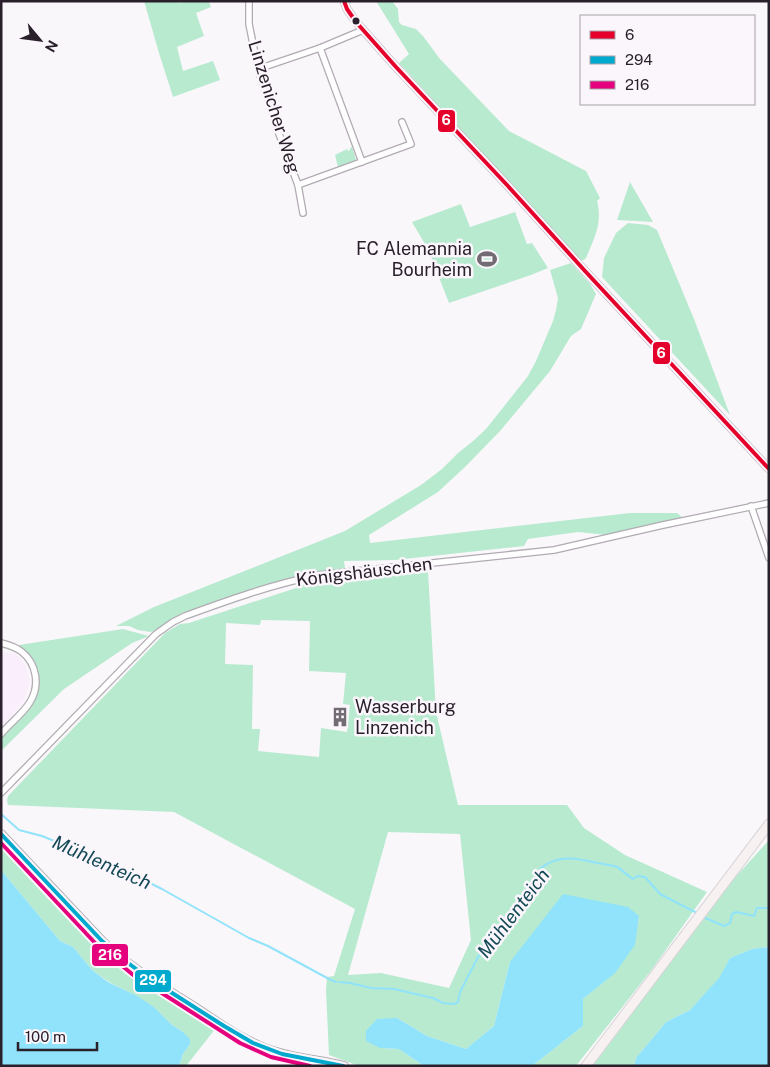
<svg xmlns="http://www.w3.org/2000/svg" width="770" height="1067" viewBox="0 0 770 1067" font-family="'Public Sans',sans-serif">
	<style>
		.built { fill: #faeefc }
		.green { fill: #b8ead0; fill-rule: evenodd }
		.water { fill: #90e3fa }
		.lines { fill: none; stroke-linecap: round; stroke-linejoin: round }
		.stream { stroke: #90e3fa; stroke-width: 2 }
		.minor-casing { stroke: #b1abb2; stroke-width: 8 }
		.tertiary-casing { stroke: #b1abb2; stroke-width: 9 }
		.secondary-casing { stroke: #b1abb2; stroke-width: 10 }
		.primary-casing { stroke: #d7d4d7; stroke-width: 11 }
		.minor { stroke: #fefefe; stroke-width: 5.5 }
		.tertiary { stroke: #fefefe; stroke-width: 7 }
		.secondary { stroke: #fbf8f8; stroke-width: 8 }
		.primary { stroke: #f7f1f1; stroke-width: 9 }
		.bus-1-casing { stroke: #fbf6fc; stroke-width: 8 }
		.bus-2-casing { stroke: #fbf6fc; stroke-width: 8 }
		.bus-3-casing { stroke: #fbf6fc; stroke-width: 8 }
		.bus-1 { stroke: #e4002b; stroke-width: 4 }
		.bus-2 { stroke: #00a9ce; stroke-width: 4 }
		.bus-3 { stroke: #e5007d; stroke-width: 4 }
		.bus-dot { fill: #2a202b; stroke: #fbf6fc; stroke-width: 2 }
		.labels { text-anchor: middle; stroke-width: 5; stroke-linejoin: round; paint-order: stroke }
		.street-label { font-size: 18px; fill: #2a202b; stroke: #fbf6fc }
		.poi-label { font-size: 18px; fill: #2a202b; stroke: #fbf6fc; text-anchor: end }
		.water-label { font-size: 19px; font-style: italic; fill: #144956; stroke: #fbf6fc }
		.line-badge { stroke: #fbf6fc; stroke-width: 2 }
		.badge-label { font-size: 14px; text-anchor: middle; font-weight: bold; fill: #fff }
	</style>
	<rect width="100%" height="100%" fill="#faf7fb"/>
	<!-- built -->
	<path class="built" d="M1 652 16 654 25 664 30 681 24 701 1 728Z"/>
	<!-- green -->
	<g class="green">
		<path d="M144 1H178L179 3 184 1H209L211 7 196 13 204 36 177 47 183 71 213 61 220 80 173 97 159 53Z"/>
		<path d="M376 1H392L398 9 399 22 402 25 416 29 423 36 440 59 509 131 586 171 600 198 597 201C603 222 594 239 586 258L584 260H581L399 63 409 54Z"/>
		<path d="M352 147 356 160 338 167 335 155 347 149 348 151 350 150V148Z"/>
		<path d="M630 182 653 222 617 220Z"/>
		<path d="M461 204 470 227 515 212 527 244 532 243 548 268 531 275 449 303 428 249 412 222Z"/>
		<path d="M628 223 648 225 657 230 694 319 730 415 602 277 604 258 616 233Z"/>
		<path d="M571 263 590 284 596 294 581 329 571 336 550 371 500 431 466 466 438 492 369 535 370 543 630 513H677L683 518 607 535 578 532 528 539 524 546 395 560 344 561 345 569 305 576 269 586 158 630 150 632 138 630 129 626H116L154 607 345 531 421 485 442 469 458 453 473 441 486 429 528 376 536 361 553 321 556 310 558 298 550 270Z"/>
		<path d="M428 571 436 712 458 805H567L584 828 625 855 707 892 653 968 576 1066H532L583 1026V999L614 973 634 945 639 917 510 962 494 1026 466 1049 427 1036 397 1018 380 1048 399 1049 424 1066H359L329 1055 326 990 327 977 334 976 355 909 174 812 8 805 7 801 8 796 165 633 180 624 189 623 296 588V583L347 575ZM261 620 310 621 309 671 346 673 343 704 350 705 347 732 321 728 319 757 258 751 260 729H252L253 665 225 664 226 623 260 625ZM388 832 460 834 471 940 449 988 381 973 348 975Z"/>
		<path d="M123 629 149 636 132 643 64 689 1 751V739L29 709 38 679 19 645Z"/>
		<path d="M769 840V947L752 949 730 958 720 978 690 1010 666 1022 636 1058 634 1066H588L628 1017 731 882Z"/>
		<path d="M1 842 96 944 123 968 216 1028 186 1066H179L183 1054 190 1044 183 1032 172 1025 154 1007 136 996 109 982 92 970 73 947 60 941 1 870Z"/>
	</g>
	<!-- water -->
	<g class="water">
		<path d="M1 870 60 941 73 947 92 970 108 982 137 996 154 1007 172 1025 183 1032 190 1039V1044L183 1054 179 1066H1Z"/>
		<path d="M563 894 628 907 639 916 635 945 615 973 583 999V1026L532 1066H424L399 1049 380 1048 366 1041V1031L377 1019 397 1018 427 1036 466 1049 494 1026 510 962Z"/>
		<path d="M769 947V1066H634L636 1058 666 1022 690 1010 719 978 730 958 752 949Z"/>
	</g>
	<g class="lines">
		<!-- stream -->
		<g class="stream">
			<path d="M1 814 19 830 42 836 113 865 162 889 249 938 268 946 329 979 336 982"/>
			<path d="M703 917 724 926 730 923 732 914 736 912 754 916 757 908H769"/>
			<path d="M339 982 350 983 371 988 394 989 433 998 443 1003 454 1004 458 1002 460 992 478 957 493 939 540 869C557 854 577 858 597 863 603 864 611 865 617 867 621 869 628 876 633 879L637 876 645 877 660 894 695 912"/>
		</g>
		<defs>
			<g id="minor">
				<path d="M249 1V24L258 69 278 131 298 185 303 213"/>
				<path d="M320 48 362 162"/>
				<path d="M258 69 320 48 363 30"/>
				<path d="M298 185 411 144 402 122"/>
				<path d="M751 506 769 558"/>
				<path d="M1 643C9 645 16 647 22 652 37 664 40 686 30 702 23 714 10 723 1 734"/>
				<path d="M1 793 156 634 173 622 185 616C229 600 273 584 319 575L554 550 663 525 769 503"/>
			</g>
			<path id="tertiary" d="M344 1 347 9 356 22 396 67 507 185 585 271 769 469"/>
			<path id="secondary" d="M1 834 102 941C130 968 163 987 196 1008 220 1024 245 1042 273 1051 296 1059 321 1060 344 1066"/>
			<path id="primary" d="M586 1066 769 824"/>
		</defs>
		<!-- minor casing -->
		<use href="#minor" class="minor-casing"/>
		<!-- tertiary casing -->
		<use href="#tertiary" class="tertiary-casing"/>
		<!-- secondary casing -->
		<use href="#secondary" class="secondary-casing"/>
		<!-- primary casing -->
		<use href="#primary" class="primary-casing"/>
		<!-- minor -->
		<use href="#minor" class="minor"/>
		<!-- tertiary -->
		<use href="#tertiary" class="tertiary"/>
		<!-- secondary -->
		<use href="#secondary" class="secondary"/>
		<!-- primary -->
		<use href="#primary" class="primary"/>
		<defs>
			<path id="bus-1" d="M344 1 347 9 356 22 396 67 507 185 585 271 769 469"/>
			<path id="bus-2" d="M1 834 102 941 124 960 147 977 224 1026 253 1043 282 1054 343 1066"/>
			<path id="bus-3" d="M1 843 97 945 132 974 240 1043 271 1057 310 1066"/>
		</defs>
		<!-- bus-1 casing -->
		<use href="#bus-1" class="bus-1-casing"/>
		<!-- bus-2 casing -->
		<use href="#bus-2" class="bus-2-casing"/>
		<!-- bus-3 casing -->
		<use href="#bus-3" class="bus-3-casing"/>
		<!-- bus-1 -->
		<use href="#bus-1" class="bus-1"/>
		<!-- bus-2 -->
		<use href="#bus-2" class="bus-2"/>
		<!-- bus-3 -->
		<use href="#bus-3" class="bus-3"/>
	</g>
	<!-- icons -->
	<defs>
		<symbol id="stadium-bare" viewBox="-9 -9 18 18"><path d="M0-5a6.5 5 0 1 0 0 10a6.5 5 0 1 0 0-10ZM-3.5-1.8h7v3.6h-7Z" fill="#736b74" stroke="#fbf6fc" stroke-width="2.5" paint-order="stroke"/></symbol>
		<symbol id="building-bare" viewBox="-9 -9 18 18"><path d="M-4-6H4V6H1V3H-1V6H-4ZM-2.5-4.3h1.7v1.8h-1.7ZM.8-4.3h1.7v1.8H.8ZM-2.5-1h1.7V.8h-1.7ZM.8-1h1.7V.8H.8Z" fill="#736b74" stroke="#fbf6fc" stroke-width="2.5" paint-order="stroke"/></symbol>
	</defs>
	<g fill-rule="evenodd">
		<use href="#stadium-bare" x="473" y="245" width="28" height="28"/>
		<use href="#building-bare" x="326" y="703" width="28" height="28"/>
	</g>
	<!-- markers -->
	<circle class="bus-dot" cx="356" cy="21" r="4.5"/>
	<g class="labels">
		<!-- street labels -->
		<g class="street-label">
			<text transform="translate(274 107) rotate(73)" y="6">Linzenicher Weg</text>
			<text transform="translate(364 572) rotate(-7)" y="6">Königshäuschen</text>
		</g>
		<!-- poi labels -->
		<g class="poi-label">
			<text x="472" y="255">FC Alemannia<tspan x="472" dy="21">Bourheim</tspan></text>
			<text x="355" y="713" text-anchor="start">Wasserburg<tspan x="355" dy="21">Linzenich</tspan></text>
		</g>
		<!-- water labels -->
		<g class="water-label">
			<text transform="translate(102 862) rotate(24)" y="7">Mühlenteich</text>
			<text transform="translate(513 913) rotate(-53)" y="7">Mühlenteich</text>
		</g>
	</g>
	<g class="line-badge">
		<rect x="437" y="109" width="19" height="24" rx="5" fill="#e4002b"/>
		<rect x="652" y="341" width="19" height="24" rx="5" fill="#e4002b"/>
		<rect x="91" y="943" width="38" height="24" rx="5" fill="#e5007d"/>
		<rect x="134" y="969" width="38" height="24" rx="5" fill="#00a9ce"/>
	</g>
	<g class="badge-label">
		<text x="446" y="125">6</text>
		<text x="661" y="358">6</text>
		<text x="110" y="960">216</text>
		<text x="153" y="985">294</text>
	</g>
	<!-- border -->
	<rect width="770" height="1067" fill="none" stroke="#2a202b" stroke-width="5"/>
	<!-- legend -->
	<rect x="580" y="15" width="175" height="90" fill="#fbf6fc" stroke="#a7a0a8"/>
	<rect x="590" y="31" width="25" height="8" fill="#e4002b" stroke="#a7a0a8"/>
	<text x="625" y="40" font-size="15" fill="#2a202b">6</text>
	<rect x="590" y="56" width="25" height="8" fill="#00a9ce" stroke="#a7a0a8"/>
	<text x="625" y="65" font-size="15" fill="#2a202b">294</text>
	<rect x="590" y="81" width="25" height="8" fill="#e5007d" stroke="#a7a0a8"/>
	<text x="625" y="90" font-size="15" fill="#2a202b">216</text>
	<!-- north arrow -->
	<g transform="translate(40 40) rotate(119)" stroke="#fbf6fc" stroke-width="4" paint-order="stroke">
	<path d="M0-4L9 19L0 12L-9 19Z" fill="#2a202b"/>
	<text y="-8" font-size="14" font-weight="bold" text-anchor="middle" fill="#2a202b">N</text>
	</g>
	<!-- scale -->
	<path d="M18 1042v8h79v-8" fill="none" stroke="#2a202b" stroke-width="2.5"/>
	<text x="25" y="1042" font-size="15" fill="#2a202b" stroke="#fbf6fc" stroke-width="4" paint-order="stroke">100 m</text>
</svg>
